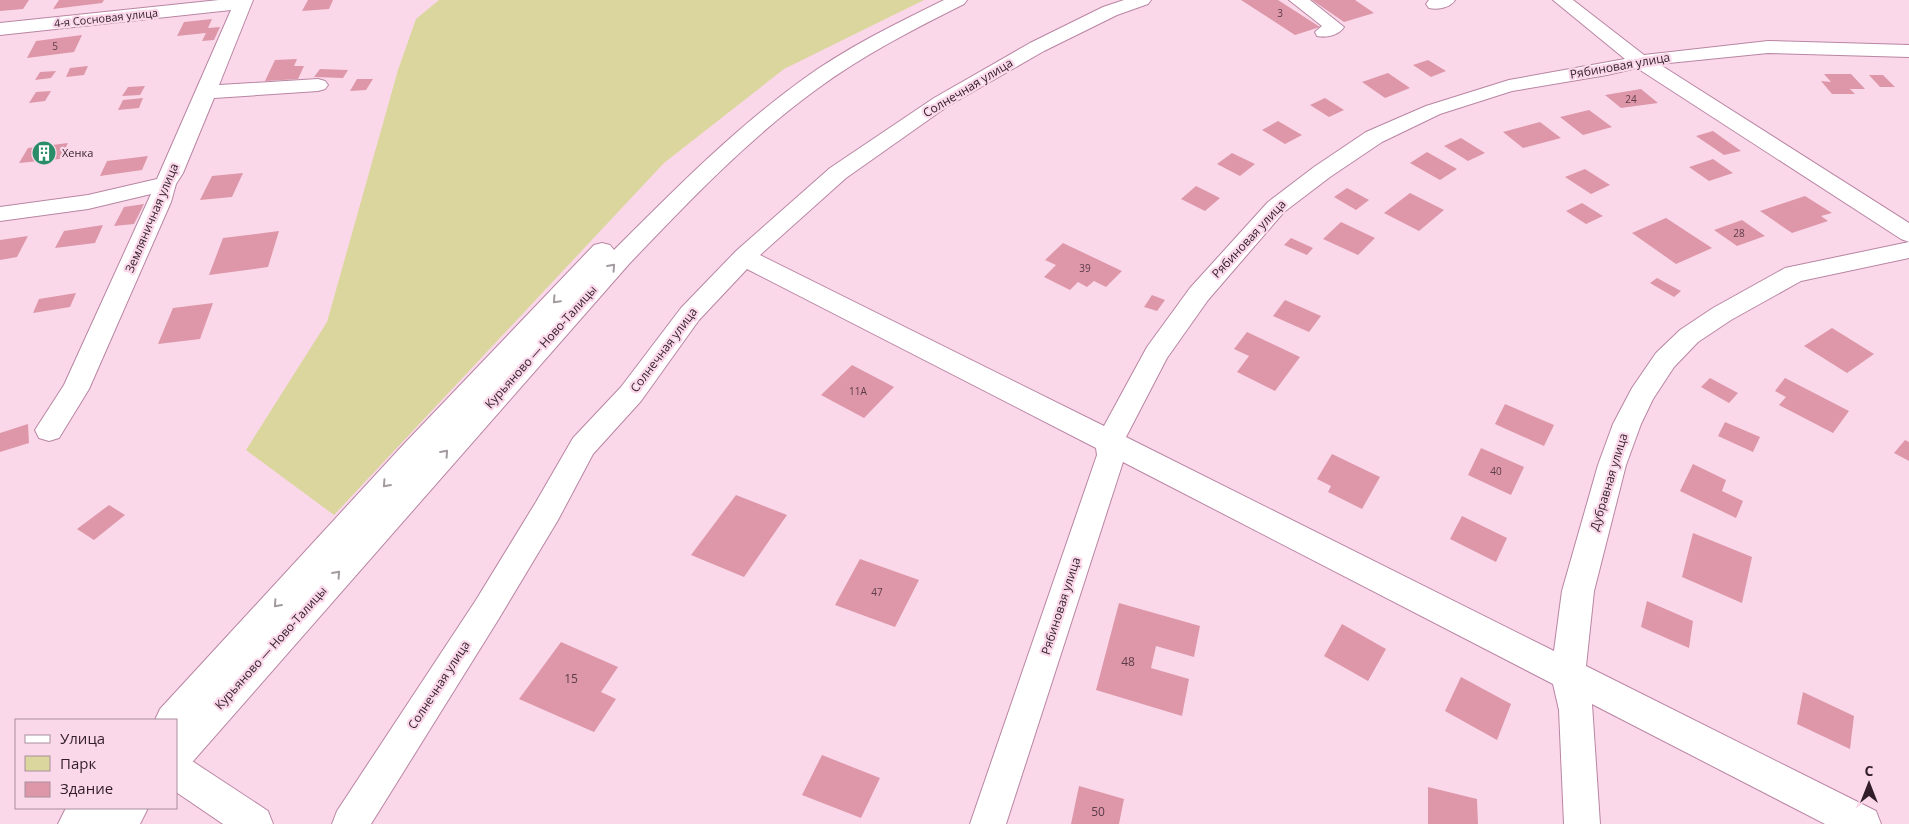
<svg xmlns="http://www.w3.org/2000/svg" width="1909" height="824" viewBox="0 0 1909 824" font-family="'Open Sans',sans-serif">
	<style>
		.green { fill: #dbd69d }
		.building { fill: #dd97a8 }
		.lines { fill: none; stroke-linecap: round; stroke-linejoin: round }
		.minor-casing { stroke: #b985a3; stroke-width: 2 }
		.major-casing { stroke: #b985a3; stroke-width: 2 }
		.minor { fill: #fff; fill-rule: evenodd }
		.major { fill: #fff; fill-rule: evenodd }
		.oneway { stroke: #a39a9f }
		.labels { text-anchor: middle; stroke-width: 4.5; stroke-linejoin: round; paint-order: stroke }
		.number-label { font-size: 10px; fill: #5d3c4a }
		.far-street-label { font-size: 11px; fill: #321e2a; stroke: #fad8ea }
		.far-poi-label { font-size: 11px; fill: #321e2a; stroke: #fad8ea; text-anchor: start }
		.street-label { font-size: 12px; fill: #321e2a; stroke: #fad8ea }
		.near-number-label { font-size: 12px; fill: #5d3c4a }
	</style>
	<rect width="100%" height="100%" fill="#fad8ea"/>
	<!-- green -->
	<path class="green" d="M439 0H924L784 69 664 163 334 515 246 450 327 322 398 70 416 19Z"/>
	<!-- building -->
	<g class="building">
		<path d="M0 0H29L23 9 0 11Z"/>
		<path d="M59 0H104L102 3 53 9Z"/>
		<path d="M308 0H333L329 9 302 11Z"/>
		<path d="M1241 0H1278L1320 27 1295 35Z"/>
		<path d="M1312 0H1355L1374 13 1344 22Z"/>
		<path d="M212 19 208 28 220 27 214 40 202 41 206 33 177 36 184 22Z"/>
		<path d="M82 35 74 52 27 58 36 41Z"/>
		<path d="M297 59 294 66H304L298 79 265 81 275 60Z"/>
		<path d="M1428 60 1446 71 1431 77 1413 65Z"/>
		<path d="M88 66 84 75 66 77 70 68Z"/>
		<path d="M320 69 348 70 343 78 314 77Z"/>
		<path d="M56 71 51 78 35 80 40 72Z"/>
		<path d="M1388 73 1410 88 1385 98 1362 82Z"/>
		<path d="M1824 74H1851L1865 89H1850L1855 94H1832L1821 81 1831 82Z"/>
		<path d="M1869 75H1883L1895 87H1880Z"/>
		<path d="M357 79H373L366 90 350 91Z"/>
		<path d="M145 86 140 95 122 96 128 87Z"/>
		<path d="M1641 89 1658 103 1621 108 1605 95Z"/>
		<path d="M51 91 45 101 29 103 36 92Z"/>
		<path d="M143 98 139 108 118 110 123 100Z"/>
		<path d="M1325 98 1344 110 1329 117 1310 105Z"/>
		<path d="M1589 110 1612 127 1583 135 1560 117Z"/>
		<path d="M1278 121 1302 135 1285 144 1262 130Z"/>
		<path d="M1540 122 1561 138 1523 148 1503 132Z"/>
		<path d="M1713 131 1741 151 1724 155 1696 136Z"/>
		<path d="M1461 138 1485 153 1468 161 1444 146Z"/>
		<path d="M68 143 60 159 19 163 28 148Z"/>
		<path d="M1427 152 1457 169 1440 180 1410 163Z"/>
		<path d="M1232 153 1255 164 1240 176 1217 164Z"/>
		<path d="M148 156 142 170 100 176 107 161Z"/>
		<path d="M1713 159 1733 173 1709 181 1689 167Z"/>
		<path d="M1585 169 1610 185 1591 194 1565 177Z"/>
		<path d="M243 173 232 197 200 200 212 176Z"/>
		<path d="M1196 186 1220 198 1205 211 1181 199Z"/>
		<path d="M1347 188 1369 200 1356 210 1334 197Z"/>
		<path d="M1410 193 1444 210 1419 231 1384 213Z"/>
		<path d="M1805 196 1832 213 1821 216 1828 221 1792 233 1760 211Z"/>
		<path d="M1582 203 1603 216 1586 224 1566 211Z"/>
		<path d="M144 204 134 224 114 226 124 207Z"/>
		<path d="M1666 218 1712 248 1676 264 1632 233Z"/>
		<path d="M1742 220 1765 236 1737 246 1714 230Z"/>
		<path d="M1341 222 1375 238 1358 255 1323 239Z"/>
		<path d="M103 225 95 243 55 248 64 231Z"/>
		<path d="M279 231 268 267 209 275 223 238Z"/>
		<path d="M28 236 17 257 0 260V240Z"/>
		<path d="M1291 238 1313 248 1307 255 1284 245Z"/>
		<path d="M1063 243 1122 271 1106 287 1094 281 1087 287 1078 282 1070 290 1044 277 1056 265 1045 260Z"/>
		<path d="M1657 278 1681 291 1674 297 1650 283Z"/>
		<path d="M76 293 70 307 33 313 39 299Z"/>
		<path d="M1152 295 1165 300 1157 311 1144 307Z"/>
		<path d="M1285 300 1321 316 1309 332 1273 316Z"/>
		<path d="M213 303 200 339 158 344 173 308Z"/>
		<path d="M1832 328 1874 354 1847 373 1804 346Z"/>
		<path d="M1247 332 1300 357 1275 391 1237 372 1249 356 1234 349Z"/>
		<path d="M852 365 894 387 864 418 821 395Z"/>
		<path d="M1710 378 1738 393 1729 403 1701 387Z"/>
		<path d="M1785 378 1849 411 1833 433 1779 405 1786 397 1775 391Z"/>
		<path d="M1505 404 1554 425 1544 446 1495 424Z"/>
		<path d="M1725 422 1760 437 1753 452 1718 436Z"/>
		<path d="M28 424 29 443 0 452V433Z"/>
		<path d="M1905 440 1909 442V461L1894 453Z"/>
		<path d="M1481 448 1524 467 1511 495 1468 475Z"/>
		<path d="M1332 454 1380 477 1362 509 1328 492 1331 486 1317 479Z"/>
		<path d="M1693 464 1726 480 1722 491 1743 501 1736 518 1680 491Z"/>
		<path d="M736 495 787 515 744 577 691 555Z"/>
		<path d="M109 505 125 515 94 540 77 529Z"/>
		<path d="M1462 516 1507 538 1496 562 1450 539Z"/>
		<path d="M1693 533 1752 557 1742 603 1682 577Z"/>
		<path d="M860 559 919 580 895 627 835 605Z"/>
		<path d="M1647 601 1693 621 1689 648 1641 627Z"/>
		<path d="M1119 603 1200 626 1194 657 1156 646 1151 668 1189 679 1182 716 1096 690Z"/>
		<path d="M1342 624 1386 649 1368 681 1324 656Z"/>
		<path d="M561 642 618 667 601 692 616 699 594 732 519 699Z"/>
		<path d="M1461 677 1511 704 1497 740 1445 711Z"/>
		<path d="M1803 692 1854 716 1850 749 1797 724Z"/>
		<path d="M822 755 880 778 861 818 802 795Z"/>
		<path d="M1079 786 1124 799 1119 824H1071Z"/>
		<path d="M1428 787 1477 799 1478 824H1428Z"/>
	</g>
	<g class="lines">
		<defs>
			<g id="minor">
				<path d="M219 0H253L219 85 318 79 325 81 328 85 325 89 318 91 214 98 183 173 176 184 171 202 89 389 59 438 49 441 39 438 35 430 64 385 151 194 88 209 0 221V207L88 195 157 179 231 10 0 35V23Z"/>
				<path d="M1124 0H1151L1148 4 1117 15 1044 51 948 106 846 178 760 255 1104 426 1147 347 1190 288 1268 202 1314 167 1366 132 1426 106 1509 80 1625 59 1553 0H1573L1644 55 1768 41 1909 45V57L1768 53 1659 64 1909 223V242L1901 239 1637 68 1607 75 1512 91 1440 114 1382 142 1330 177 1284 212 1208 300 1167 358 1126 437 1554 651 1562 591 1598 465 1613 424 1632 388 1656 353 1680 330 1713 308 1785 268 1909 242V258L1801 281 1731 320 1698 342 1674 367 1653 399 1641 424 1626 465 1594 591 1586 666 1876 811 1881 824H1825L1592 704 1600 824H1564L1559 710 1553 684 1123 462 1006 824H970L1097 455 1096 448 747 269 699 320 641 401 593 454 558 520 498 620 371 824H332L337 811 476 600 536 502 573 438 621 387 681 308 736 251 830 168 934 98 1030 43 1103 7Z"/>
				<path d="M1289 0H1310L1344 27C1339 35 1327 38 1317 36L1315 32 1322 26Z"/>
				<path d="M1429 0H1455C1450 8 1437 10 1429 8L1426 4Z"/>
				<path d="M176 754 189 759 268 811 273 824H223L176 792Z"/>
			</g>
			<g id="major">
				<path d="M944 0H967L964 4C914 29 863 55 817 89 748 139 688 202 629 264L188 767 176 772V720H155L160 709 403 445 594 245 602 243 610 245 614 250C673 191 733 130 802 80 846 48 895 24 944 0Z"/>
				<path d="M66 808H148L140 824H58Z"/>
			</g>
		</defs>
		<!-- minor casing -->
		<use href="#minor" class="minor-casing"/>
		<!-- major casing -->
		<use href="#major" class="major-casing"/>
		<!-- minor -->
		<use href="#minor" class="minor"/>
		<!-- major -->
		<use href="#major" class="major"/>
	</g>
	<!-- one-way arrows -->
	<defs><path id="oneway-chevron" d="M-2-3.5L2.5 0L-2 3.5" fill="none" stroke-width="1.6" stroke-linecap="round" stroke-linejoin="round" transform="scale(1.25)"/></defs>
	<g class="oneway">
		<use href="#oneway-chevron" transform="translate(612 267) rotate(-48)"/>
		<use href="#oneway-chevron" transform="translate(556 300) rotate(133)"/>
		<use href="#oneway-chevron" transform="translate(445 453) rotate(-48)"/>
		<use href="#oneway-chevron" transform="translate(386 484) rotate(132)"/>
		<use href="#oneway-chevron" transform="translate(337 574) rotate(-48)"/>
		<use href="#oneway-chevron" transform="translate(277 604) rotate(132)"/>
	</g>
	<!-- icons -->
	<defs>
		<symbol id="building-disc" viewBox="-11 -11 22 22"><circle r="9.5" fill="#298d68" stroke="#fad8ea"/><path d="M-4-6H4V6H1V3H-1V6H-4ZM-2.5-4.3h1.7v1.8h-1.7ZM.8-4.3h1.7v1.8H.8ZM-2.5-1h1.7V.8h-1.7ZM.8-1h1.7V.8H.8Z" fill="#fff"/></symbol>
	</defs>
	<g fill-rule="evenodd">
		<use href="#building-disc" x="30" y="139" width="28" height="28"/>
	</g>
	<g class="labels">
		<!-- number labels -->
		<g class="number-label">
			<text x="1280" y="17">3</text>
			<text x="55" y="50">5</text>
			<text x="1631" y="103">24</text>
			<text x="1739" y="237">28</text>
			<text x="1085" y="272">39</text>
			<text x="858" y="395">11А</text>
			<text x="1496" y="475">40</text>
			<text x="877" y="596">47</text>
		</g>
		<!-- far-street labels -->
		<g class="far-street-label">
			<text transform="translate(106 18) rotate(-6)" y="4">4-я Сосновая улица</text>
		</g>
		<!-- far-poi labels -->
		<g class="far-poi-label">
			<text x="62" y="157">Хенка</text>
		</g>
		<!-- street labels -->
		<g class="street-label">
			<text transform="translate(1620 66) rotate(-10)" y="4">Рябиновая улица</text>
			<text transform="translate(968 88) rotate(-31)" y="4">Солнечная улица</text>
			<text transform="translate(152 218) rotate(-67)" y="4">Земляничная улица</text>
			<text transform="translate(1249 239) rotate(-47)" y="4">Рябиновая улица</text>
			<text transform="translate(541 347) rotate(-48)" y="4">Курьяново — Ново-Талицы</text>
			<text transform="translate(664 350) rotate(-53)" y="4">Солнечная улица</text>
			<text transform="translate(1609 482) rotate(-73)" y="4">Дубравная улица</text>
			<text transform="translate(1061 606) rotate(-72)" y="4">Рябиновая улица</text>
			<text transform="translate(271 648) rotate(-48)" y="4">Курьяново — Ново-Талицы</text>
			<text transform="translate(439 685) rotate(-57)" y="4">Солнечная улица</text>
		</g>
		<!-- near-number labels -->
		<g class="near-number-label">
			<text x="1128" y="666">48</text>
			<text x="571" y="683">15</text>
			<text x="1098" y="816">50</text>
		</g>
	</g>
	<!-- legend -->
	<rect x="15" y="719" width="162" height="90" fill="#fad8ea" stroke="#aa8e9d"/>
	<rect x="25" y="735" width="25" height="8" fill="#ffffff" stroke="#aa8e9d"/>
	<text x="60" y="744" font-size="15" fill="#321e2a">Улица</text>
	<rect x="25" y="756" width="25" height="15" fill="#dbd69d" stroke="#aa8e9d"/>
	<text x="60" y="769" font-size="15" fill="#321e2a">Парк</text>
	<rect x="25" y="782" width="25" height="15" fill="#dd97a8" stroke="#aa8e9d"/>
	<text x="60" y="794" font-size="15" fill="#321e2a">Здание</text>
	<!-- north arrow -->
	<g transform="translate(1869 784)" stroke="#fad8ea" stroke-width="4" paint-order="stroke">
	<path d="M0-4L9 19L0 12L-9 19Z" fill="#321e2a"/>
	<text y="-8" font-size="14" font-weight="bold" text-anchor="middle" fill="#321e2a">С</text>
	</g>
</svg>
